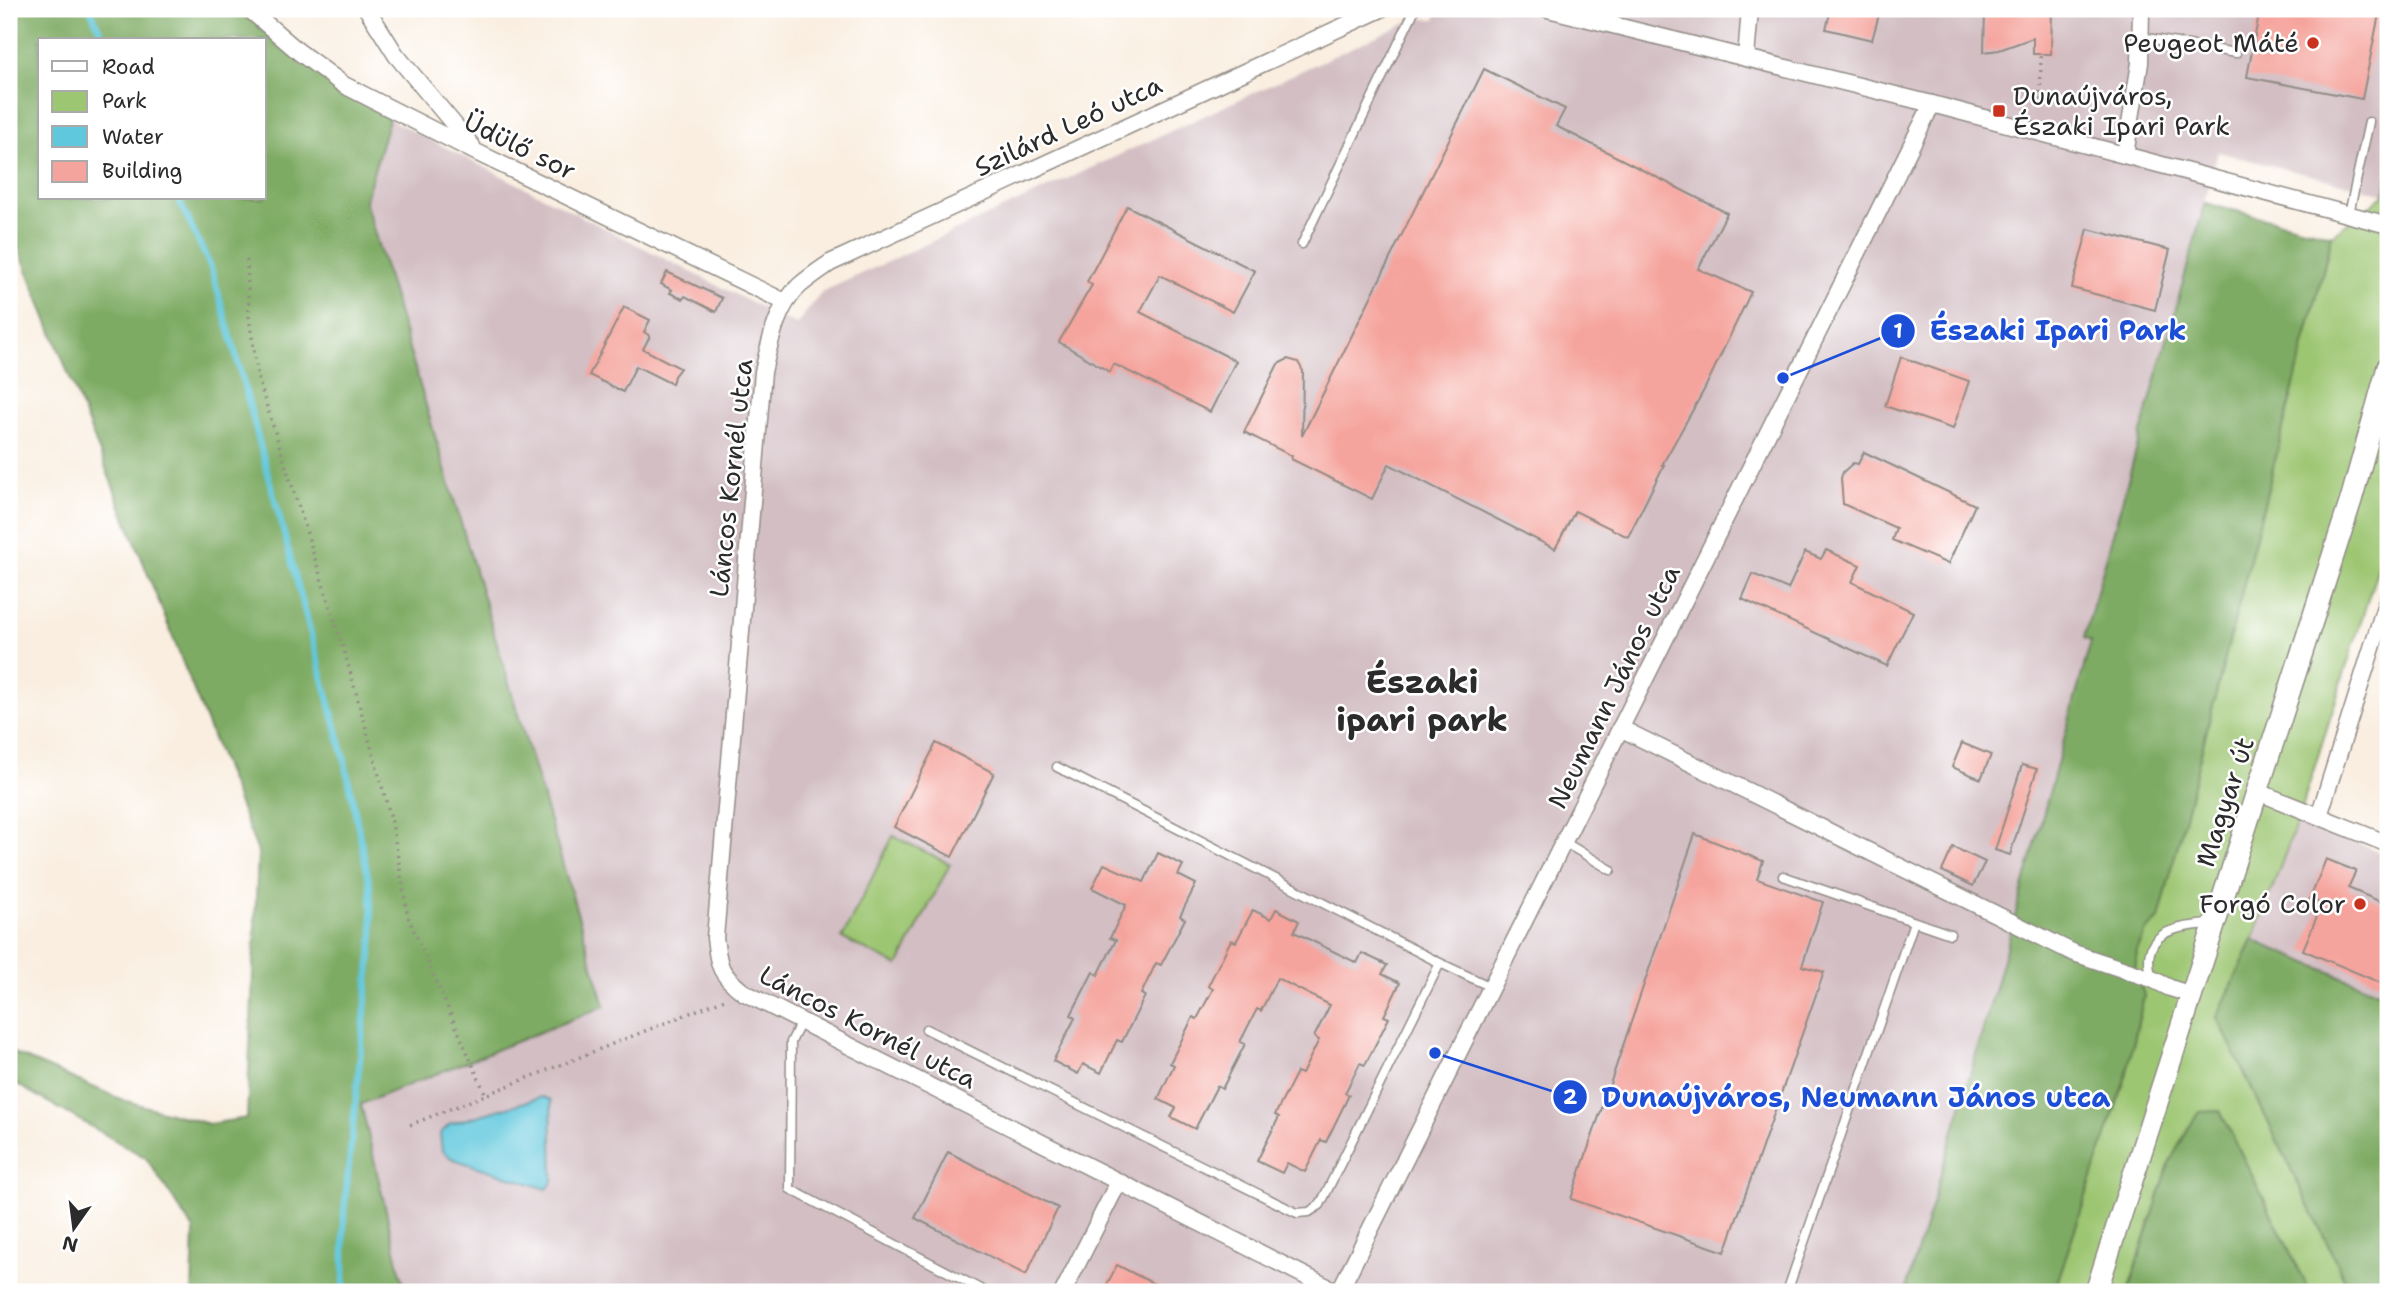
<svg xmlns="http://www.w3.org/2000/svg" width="2397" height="1301" viewBox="0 0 2397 1301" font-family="'Shantell Sans',sans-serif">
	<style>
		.industrial { fill: #d2bec3 }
		.green { fill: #9dc672; stroke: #64784e; stroke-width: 2 }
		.forest { fill: #7eab64; stroke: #546b48; stroke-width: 2; fill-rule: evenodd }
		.water { fill: #60c8dd; stroke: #467a84; stroke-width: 2 }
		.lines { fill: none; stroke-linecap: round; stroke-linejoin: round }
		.stream { stroke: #60c8dd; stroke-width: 6 }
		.building { fill: #f5a49d }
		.service-casing { stroke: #928c86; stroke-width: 11 }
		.minor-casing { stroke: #928c86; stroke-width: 19 }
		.tertiary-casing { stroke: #928c86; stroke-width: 24 }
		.path { stroke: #928c86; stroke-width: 3.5; stroke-dasharray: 2 5; stroke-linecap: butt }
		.service { stroke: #fff; stroke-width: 8 }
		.minor { stroke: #fff; stroke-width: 16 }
		.tertiary { stroke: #fff; stroke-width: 21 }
		.poi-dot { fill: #c8321e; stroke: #fff; stroke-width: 2.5 }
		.labels { text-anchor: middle; stroke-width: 5; stroke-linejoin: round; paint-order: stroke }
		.poi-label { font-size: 26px; fill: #2b2b2b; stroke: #fff; text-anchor: end }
		.street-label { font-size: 26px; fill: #2b2b2b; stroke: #fff }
		.district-label { font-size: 33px; font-weight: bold; fill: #2b2b2b; stroke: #fff }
		.leader { fill: none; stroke: #1d4ed8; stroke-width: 2.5 }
		.callout-dot { fill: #1d4ed8; stroke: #fff; stroke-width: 2.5 }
		.mark-label { font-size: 21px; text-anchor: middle; font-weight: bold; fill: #fff }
		.callout-label { font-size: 28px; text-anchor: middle; font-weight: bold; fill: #1d4ed8; stroke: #fff; stroke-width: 5; stroke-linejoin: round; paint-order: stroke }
	</style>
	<rect width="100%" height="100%" fill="#fff"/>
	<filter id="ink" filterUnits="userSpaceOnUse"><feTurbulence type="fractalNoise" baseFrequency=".0143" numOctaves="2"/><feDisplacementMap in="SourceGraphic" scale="14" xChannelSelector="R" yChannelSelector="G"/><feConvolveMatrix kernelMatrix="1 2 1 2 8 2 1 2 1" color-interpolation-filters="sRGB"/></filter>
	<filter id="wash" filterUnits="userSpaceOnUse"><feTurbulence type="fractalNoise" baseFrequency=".00686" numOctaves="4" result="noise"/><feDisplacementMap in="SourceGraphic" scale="28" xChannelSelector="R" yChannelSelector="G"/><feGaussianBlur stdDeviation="1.57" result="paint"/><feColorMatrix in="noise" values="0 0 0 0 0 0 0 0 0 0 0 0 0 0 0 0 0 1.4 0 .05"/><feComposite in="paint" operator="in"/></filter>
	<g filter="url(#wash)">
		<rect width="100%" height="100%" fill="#f9eee0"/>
		<!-- industrial -->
		<g class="industrial">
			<path d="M1438 9H2388V177L2385 194 2218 152 2084 637 2091 641 2065 736 1941 1177 1905 1292H405L361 1104 604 1006 365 201 389 119 796 325 822 292 1416 18 1435 20Z"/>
			<path d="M2298 819 2388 855V996L2253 940Z"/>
		</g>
		<!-- green -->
		<g class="green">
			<path d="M2388 177V536L2298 819 2253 940 2217 1017 2351 1292H2310L2220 1111 2170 1161 2128 1292H2054L2126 1076 2144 996 2135 970 2137 950 2146 931 2159 919 2332 235 2385 194Z"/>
			<path d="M893 836 950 864 898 966 842 938Z"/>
		</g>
		<!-- forest -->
		<g class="forest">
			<path d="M9 9H249L260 28 389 119 365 201 605 1006 361 1104 405 1292H192L194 1230 146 1158 9 1080V1051L123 1100 209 1124 247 1118 258 852 9 224ZM40 40H264V198H40Z"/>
			<path d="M2205 203 2332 235 2159 919 2146 931 2137 950 2135 970 2144 995 2126 1076 2054 1292H1905C1972 1077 2031 859 2091 641L2084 638Z"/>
			<path d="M2253 940 2388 996V1292H2351L2217 1017Z"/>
			<path d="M2220 1111 2310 1292H2128L2170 1161 2198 1112Z"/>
		</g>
		<!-- water -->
		<path class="water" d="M542 1097 551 1100 553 1181 547 1189 453 1159 442 1151 440 1134 450 1124Z"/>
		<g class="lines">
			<!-- stream -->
			<g class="stream">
				<path d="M90 9 104 40"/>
				<path d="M178 198 211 268 231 337 344 757 370 886 373 934 344 1212V1292"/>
			</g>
		</g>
		<g id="blocks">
			<!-- building -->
			<g class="building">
				<path d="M1831 9H1870L1880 11 1872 40 1826 29Z"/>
				<path d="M1985 9H2052L2051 54H2033V38L1999 50 1984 52Z"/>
				<path d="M2260 9H2380L2362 99 2247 77Z"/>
				<path d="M1484 69 1565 109 1556 126 1727 213 1698 269 1751 292 1704 390 1662 465H1664L1628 537 1575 511 1555 549 1389 464 1372 499 1291 459 1292 456 1244 432 1278 364 1288 359 1298 362 1303 371 1302 436Z"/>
				<path d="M1127 206 1255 271 1233 312 1160 275 1140 312 1236 361 1210 412 1114 364 1110 372 1059 342 1092 285 1087 282Z"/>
				<path d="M2088 229 2170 250 2155 310 2072 288Z"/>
				<path d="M667 272 722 298 716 312 685 296 683 299 670 293 672 290 661 284Z"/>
				<path d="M624 307 650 320 644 332 650 336 643 349 680 368 674 376 672 384 636 366 623 392 589 375Z"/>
				<path d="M1901 357 1969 381 1953 429 1885 406Z"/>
				<path d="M1864 452 1975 505 1948 564 1892 540 1896 528 1843 504 1841 478 1843 472 1853 463 1858 464Z"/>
				<path d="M1826 550 1860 565 1852 582 1913 612 1887 666 1742 599 1753 574 1788 589 1805 552 1821 559Z"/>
				<path d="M936 743 994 773 952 857 894 827Z"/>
				<path d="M1962 743 1991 755 1981 779 1952 767Z"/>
				<path d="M2022 765 2037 769 2010 855 1995 850Z"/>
				<path d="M1695 834 1763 861 1757 879 1823 902 1802 966 1824 972 1725 1252 1571 1199Z"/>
				<path d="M1953 847 1985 862 1973 886 1942 871Z"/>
				<path d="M1158 853 1183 865 1178 875 1196 884 1180 916 1185 919 1161 965 1156 963 1141 994 1145 996 1122 1042 1117 1040 1101 1073 1083 1064 1078 1074 1053 1061 1075 1018 1071 1015 1093 972 1098 975 1116 940 1110 938 1126 905 1092 888 1104 864 1144 882Z"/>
				<path d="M2326 859 2356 871 2348 888 2388 905V986L2303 950 2322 904 2310 899Z"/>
				<path d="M1276 909 1299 921 1294 932 1357 963 1362 953 1387 965 1382 974 1400 983 1384 1016 1389 1018 1365 1065 1360 1063 1345 1093 1349 1095 1326 1142 1321 1140 1305 1172 1287 1163 1282 1173 1257 1161 1279 1117 1275 1115 1297 1072 1302 1074 1319 1040 1314 1037 1330 1005 1277 978 1261 1011 1257 1009 1240 1042 1245 1044 1222 1089 1217 1086 1195 1129 1171 1117 1176 1108 1158 1099 1174 1065 1170 1063 1193 1017 1197 1019 1213 989 1208 986 1231 940 1236 942 1253 910 1271 919Z"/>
				<path d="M948 1152 1058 1208 1026 1275 915 1218Z"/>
				<path d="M1117 1265 1170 1292H1103Z"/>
			</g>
		</g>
	</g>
	<g filter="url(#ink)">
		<use href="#blocks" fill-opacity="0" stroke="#928c86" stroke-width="2"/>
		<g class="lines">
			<defs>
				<g id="service">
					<path d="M2141 37 2236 53"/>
					<path d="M2349 214 2369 122"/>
					<path d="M1302 244 1415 9"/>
					<path d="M1057 767 1440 963 1491 987"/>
					<path d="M1564 842 1611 870"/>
					<path d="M1783 876 1950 934"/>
					<path d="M2152 979C2138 932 2175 926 2212 924"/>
					<path d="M802 1020 791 1042 790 1189 986 1292"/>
					<path d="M926 1029 1297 1213 1309 1212 1320 1205 1440 963"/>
					<path d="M1787 1292 1914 922"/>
				</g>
				<g id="minor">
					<path d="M249 9 299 52 344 85 478 153 785 302"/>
					<path d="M367 9 396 55 472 146"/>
					<path d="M1548 9 1932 104 2388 225"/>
					<path d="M1746 58 1750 9"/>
					<path d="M2125 155 2140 63 2141 9"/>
					<path d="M1620 728 2074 953 2152 979 2170 988 2192 995"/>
					<path d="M2258 792 2388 844"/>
					<path d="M2319 816 2388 597"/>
					<path d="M1063 1292 1118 1183"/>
					<path d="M1337 1292 743 992C719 973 719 967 715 938L763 372C770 342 776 308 799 286 808 278 820 270 830 263L1381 9"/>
					<path d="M1339 1292 1932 104"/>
				</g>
				<path id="tertiary" d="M2096 1292 2351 500 2388 367"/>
			</defs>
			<!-- service casing -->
			<use href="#service" class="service-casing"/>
			<!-- minor casing -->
			<use href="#minor" class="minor-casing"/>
			<!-- tertiary casing -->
			<use href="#tertiary" class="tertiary-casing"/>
			<!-- path -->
			<g class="path">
				<path d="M2040 107 2041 54"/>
				<path d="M247 260 249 317 258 378 346 657 392 822 408 917 485 1093"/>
				<path d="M410 1125 725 999"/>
			</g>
			<!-- service -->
			<use href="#service" class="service"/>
			<!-- minor -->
			<use href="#minor" class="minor"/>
			<!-- tertiary -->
			<use href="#tertiary" class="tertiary"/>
		</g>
	</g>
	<!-- markers -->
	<g class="poi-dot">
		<circle cx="2313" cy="43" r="7"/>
		<rect x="1992" y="104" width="14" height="14" rx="3.5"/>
		<circle cx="2360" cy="904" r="7"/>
	</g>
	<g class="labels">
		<!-- poi labels -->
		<g class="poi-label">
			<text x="2299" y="52">Peugeot Máté</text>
			<text x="2013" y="105" text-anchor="start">Dunaújváros,<tspan x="2013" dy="30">Északi Ipari Park</tspan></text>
			<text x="2346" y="913">Forgó Color</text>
		</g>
		<!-- street labels -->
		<g class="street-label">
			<text transform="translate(1068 126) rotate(-25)" y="9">Szilárd Leó utca</text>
			<text transform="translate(520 146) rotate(26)" y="9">Üdülő sor</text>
			<text transform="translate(731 478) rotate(-84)" y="9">Láncos Kornél utca</text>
			<text transform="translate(1614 687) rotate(-64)" y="9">Neumann János utca</text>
			<text transform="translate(2225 802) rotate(-72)" y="9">Magyar út</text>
			<text transform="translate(868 1027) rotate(27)" y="9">Láncos Kornél utca</text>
		</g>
		<!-- district labels -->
		<g class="district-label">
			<text x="1422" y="693">Északi<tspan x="1422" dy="38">ipari park</tspan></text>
		</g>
	</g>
	<!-- callouts -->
	<path class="leader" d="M1783 378L1898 331M1435 1053L1570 1097"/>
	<g class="callout-dot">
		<circle cx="1783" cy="378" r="7"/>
		<circle cx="1435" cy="1053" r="7"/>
		<circle cx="1898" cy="331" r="18"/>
		<circle cx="1570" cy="1097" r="18"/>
	</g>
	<g class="mark-label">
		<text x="1898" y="338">1</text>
		<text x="1570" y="1104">2</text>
	</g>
	<g class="callout-label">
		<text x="2058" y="340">Északi Ipari Park</text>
		<text x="1856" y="1107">Dunaújváros, Neumann János utca</text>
	</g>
	<!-- margin -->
	<rect width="2397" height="1301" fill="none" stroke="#fff" stroke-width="35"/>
	<!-- legend -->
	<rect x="38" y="38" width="228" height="161" fill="#ffffff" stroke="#aaaaaa" stroke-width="2"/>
	<rect x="52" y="61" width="35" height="10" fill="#ffffff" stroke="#aaaaaa" stroke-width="2"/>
	<text x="102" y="74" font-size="21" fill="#2b2b2b">Road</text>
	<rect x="52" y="91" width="35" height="21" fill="#9dc672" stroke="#aaaaaa" stroke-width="2"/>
	<text x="102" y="108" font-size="21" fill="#2b2b2b">Park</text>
	<rect x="52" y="126" width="35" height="21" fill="#60c8dd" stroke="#aaaaaa" stroke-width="2"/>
	<text x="102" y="144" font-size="21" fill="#2b2b2b">Water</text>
	<rect x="52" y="161" width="35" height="21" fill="#f5a49d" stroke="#aaaaaa" stroke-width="2"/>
	<text x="102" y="178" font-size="21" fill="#2b2b2b">Building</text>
	<!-- north arrow -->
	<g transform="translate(74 1228) rotate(194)" stroke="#ffffff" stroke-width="5" paint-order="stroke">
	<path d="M0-5L12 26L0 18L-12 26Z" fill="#2b2b2b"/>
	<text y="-10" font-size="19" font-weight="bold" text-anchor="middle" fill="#2b2b2b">N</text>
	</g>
</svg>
